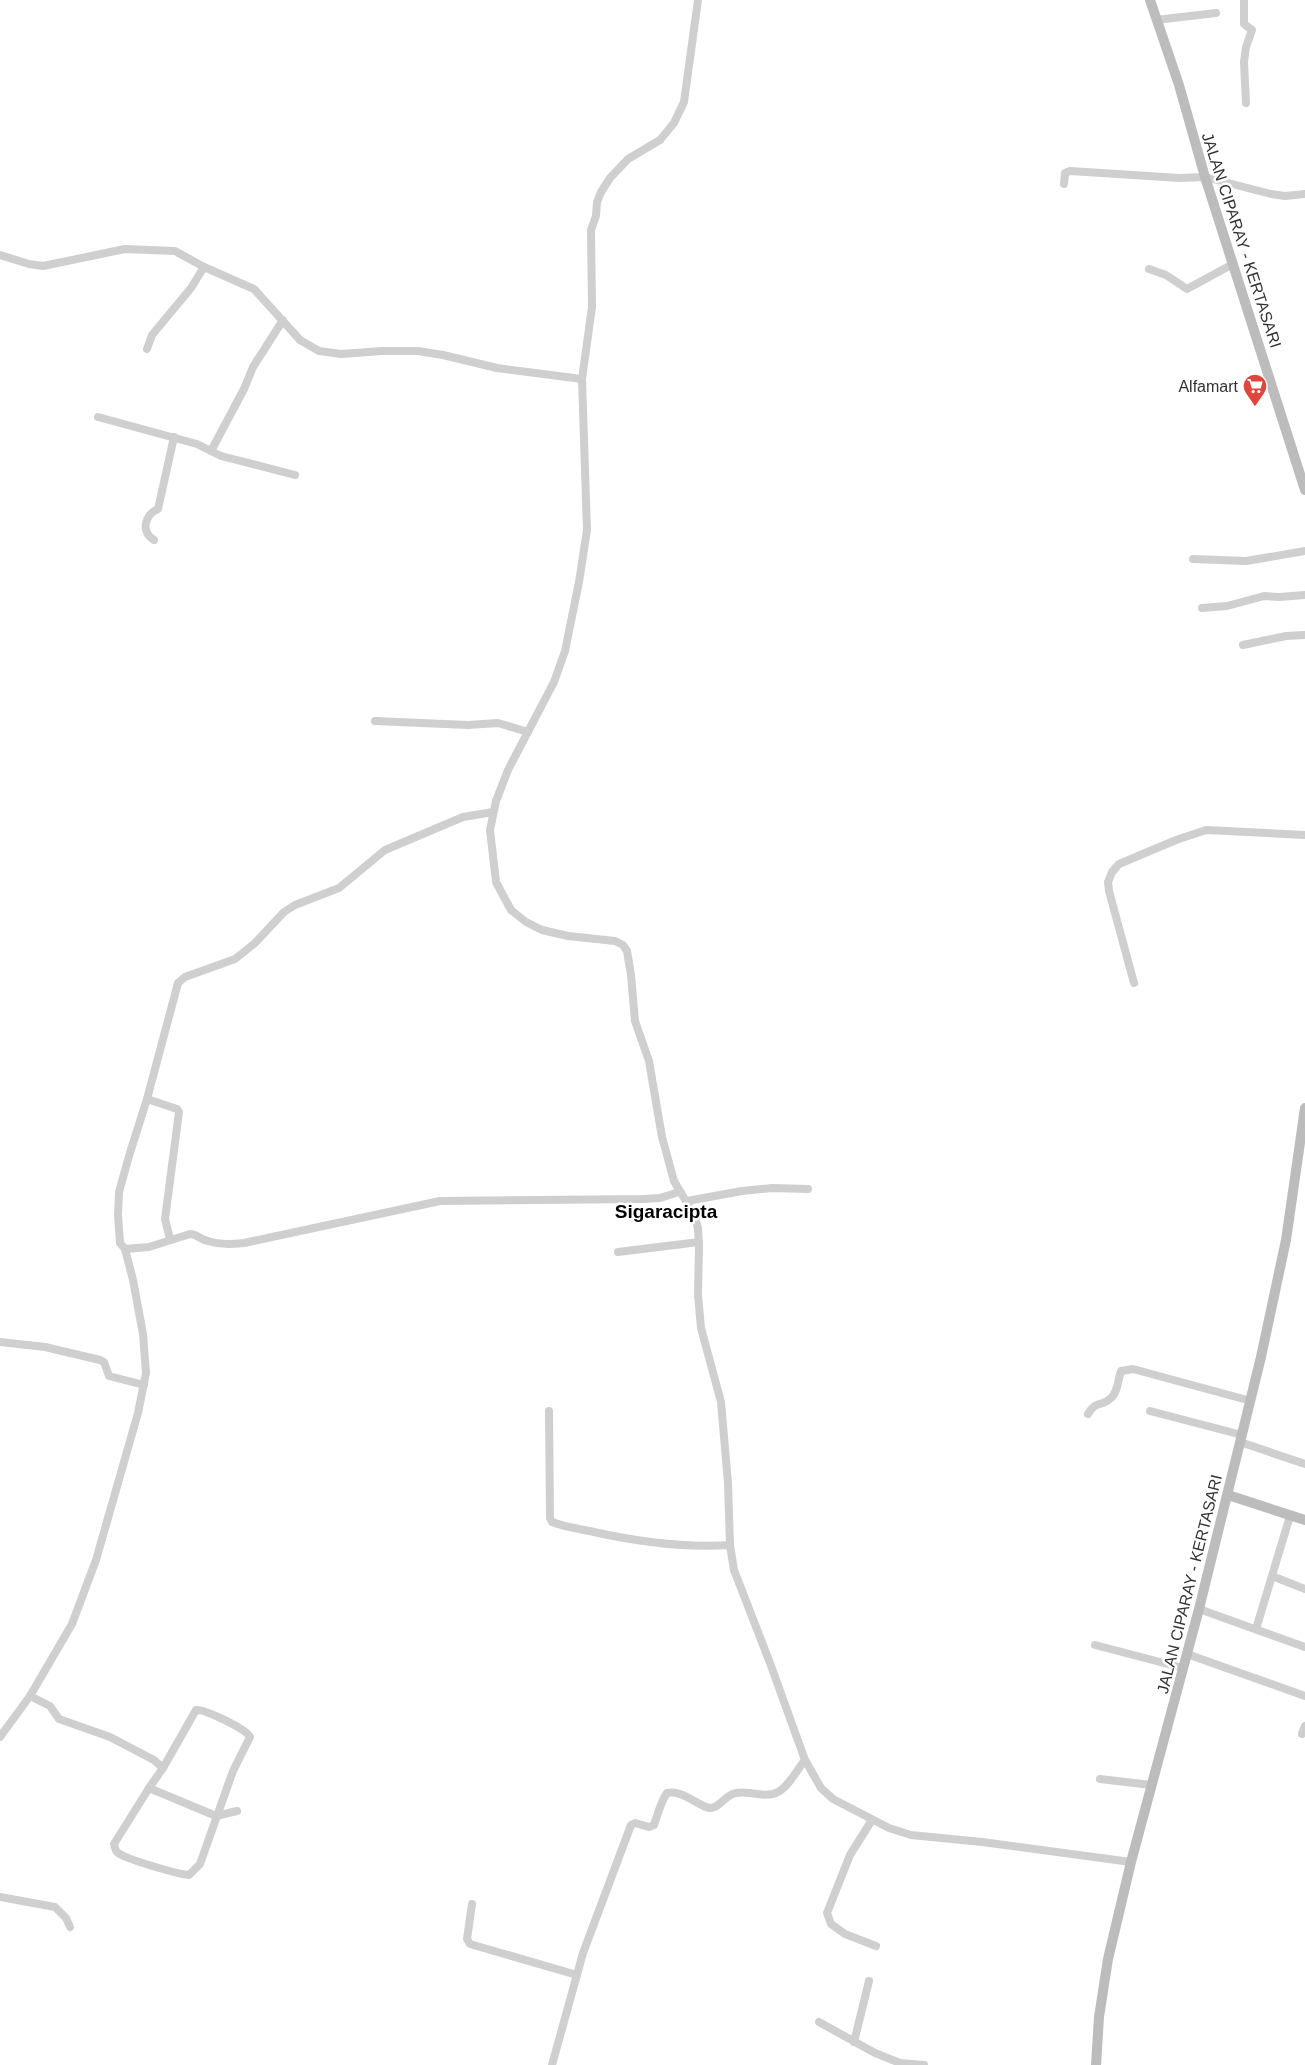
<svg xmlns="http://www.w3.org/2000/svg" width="1305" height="2065" viewBox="0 0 1305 2065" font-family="Helvetica,sans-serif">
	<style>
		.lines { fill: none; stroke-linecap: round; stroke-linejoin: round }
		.street { stroke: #cfcfcf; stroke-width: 8 }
		.secondary { stroke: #bcbcbc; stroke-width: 10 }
		.labels { text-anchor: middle; stroke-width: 5; stroke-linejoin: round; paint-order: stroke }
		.street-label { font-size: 16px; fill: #323232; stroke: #fff }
		.poi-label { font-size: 16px; fill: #323232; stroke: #fff; text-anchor: end }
		.quarter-label { font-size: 19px; font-weight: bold; fill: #000; stroke: #fff }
	</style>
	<rect width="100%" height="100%" fill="#fff"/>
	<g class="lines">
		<!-- street -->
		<g class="street">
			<path d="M698 0 684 102 674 123 660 140 628 159 610 178 601 192 597 202 596 216 591 230 592 307 582 379 587 530 579 582 565 651 554 682 508 770 496 801 490 830 496 882 511 910 526 922 542 930 568 936 615 941 623 945 627 951 631 975 635 1021 649 1061 662 1137 674 1181 694 1215 698 1228 699 1247 698 1295 701 1328 721 1402 728 1483 730 1545 734 1570 770 1663 805 1760 821 1788 833 1799 889 1828 911 1835 982 1842 1131 1862"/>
			<path d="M1244 0V24L1252 30 1246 47 1244 62 1246 103"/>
			<path d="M1156 20 1216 13"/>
			<path d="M1064 184 1065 173 1070 171 1180 178 1205 177 1271 194 1285 196 1305 194"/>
			<path d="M0 255 29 264 43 266 125 249 175 251 204 267 254 289 300 340 319 351 341 354 382 351H418L443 355 497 368 582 379"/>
			<path d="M1149 269 1166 275 1187 289 1233 264"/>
			<path d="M147 349 152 335 191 288 204 267"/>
			<path d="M98 417 197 444 221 456 295 475"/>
			<path d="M211 451 244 389 253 367 283 320"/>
			<path d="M154 540C140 532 145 514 158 509L174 437"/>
			<path d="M1193 559 1246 561 1305 551"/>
			<path d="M1202 608 1227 606 1264 596 1279 597 1305 595"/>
			<path d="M1243 645 1286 636 1305 635"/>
			<path d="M375 721 468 725 498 723 528 732"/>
			<path d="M1134 983 1109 891 1108 882 1112 872 1119 864 1176 840 1206 830 1305 835"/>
			<path d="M147 1099 177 1109 179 1112 165 1219 170 1239"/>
			<path d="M687 1201 742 1191 772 1188 808 1189"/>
			<path d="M125 1249 149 1247 190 1234C197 1234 201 1240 208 1241 220 1245 232 1244 244 1243L440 1201 644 1199 660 1198 679 1192"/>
			<path d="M618 1252 699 1242"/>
			<path d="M0 1342 45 1347 100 1360 104 1362 109 1376 144 1385"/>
			<path d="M549 1411 550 1518 552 1522C565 1527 580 1529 594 1532 639 1542 684 1548 730 1545"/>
			<path d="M1150 1411 1242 1435"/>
			<path d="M1088 1414C1096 1400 1102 1407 1111 1398 1118 1392 1118 1379 1121 1371L1133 1369 1251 1401"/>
			<path d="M1240 1442 1305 1464"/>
			<path d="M1272 1576 1305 1589"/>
			<path d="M1199 1609 1305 1647"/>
			<path d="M1256 1629 1290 1516"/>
			<path d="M1095 1645 1183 1668"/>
			<path d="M1187 1654 1305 1696"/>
			<path d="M30 1696 50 1706 59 1719 110 1737 154 1760 163 1768 149 1788 216 1816 237 1811"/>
			<path d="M1302 1734 1305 1726"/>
			<path d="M0 1737 30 1696 72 1624 96 1560 138 1413 146 1373 143 1334 133 1280 125 1249 120 1243 118 1215 119 1192 129 1156 147 1099 178 983 185 977 235 959 255 943 284 912 295 905 339 888 385 850 463 817 493 812"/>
			<path d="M1100 1779 1151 1785"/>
			<path d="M149 1788 114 1844C115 1847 115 1850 117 1852 124 1859 178 1874 189 1875L200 1864 233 1771 250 1737C246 1729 205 1709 196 1710L163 1768"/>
			<path d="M872 1820 850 1855 827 1913 831 1924 845 1934 876 1946"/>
			<path d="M0 1897 55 1907 66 1918 70 1927"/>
			<path d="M472 1904 467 1939 470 1944 577 1975"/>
			<path d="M819 2022 875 2053 900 2063 924 2065"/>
			<path d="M854 2042 869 1981"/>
			<path d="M552 2065 583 1953 631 1825 635 1823 649 1827 654 1825C657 1816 661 1801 667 1793 681 1790 693 1802 706 1807 718 1812 725 1794 736 1793 749 1790 765 1799 778 1792 789 1786 797 1770 805 1760"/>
		</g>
		<!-- secondary -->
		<g class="secondary">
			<path d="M1150 0 1179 85 1205 177 1305 490"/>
			<path d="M1228 1495 1305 1520"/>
			<path d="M1096 2065 1099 2017 1108 1959 1131 1862 1199 1609 1261 1357 1286 1240 1305 1108"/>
		</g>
	</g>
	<!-- icons -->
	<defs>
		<symbol id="supermarket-pin" viewBox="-11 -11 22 30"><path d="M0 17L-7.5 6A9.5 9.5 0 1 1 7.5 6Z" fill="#e0453c" stroke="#fff"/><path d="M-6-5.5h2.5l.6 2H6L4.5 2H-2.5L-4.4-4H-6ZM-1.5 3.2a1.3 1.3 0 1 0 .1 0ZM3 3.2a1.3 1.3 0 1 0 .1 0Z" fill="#fff"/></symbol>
	</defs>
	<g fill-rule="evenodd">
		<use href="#supermarket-pin" x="1241" y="372" width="28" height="38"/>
	</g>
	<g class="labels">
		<!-- street labels -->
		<g class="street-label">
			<text transform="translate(1242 240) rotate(72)" y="6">JALAN CIPARAY - KERTASARI</text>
			<text transform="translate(1189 1584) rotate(-76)" y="6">JALAN CIPARAY - KERTASARI</text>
		</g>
		<!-- poi labels -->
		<g class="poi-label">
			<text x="1238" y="392">Alfamart</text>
		</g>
		<!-- quarter labels -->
		<g class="quarter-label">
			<text x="666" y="1218">Sigaracipta</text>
		</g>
	</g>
</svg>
